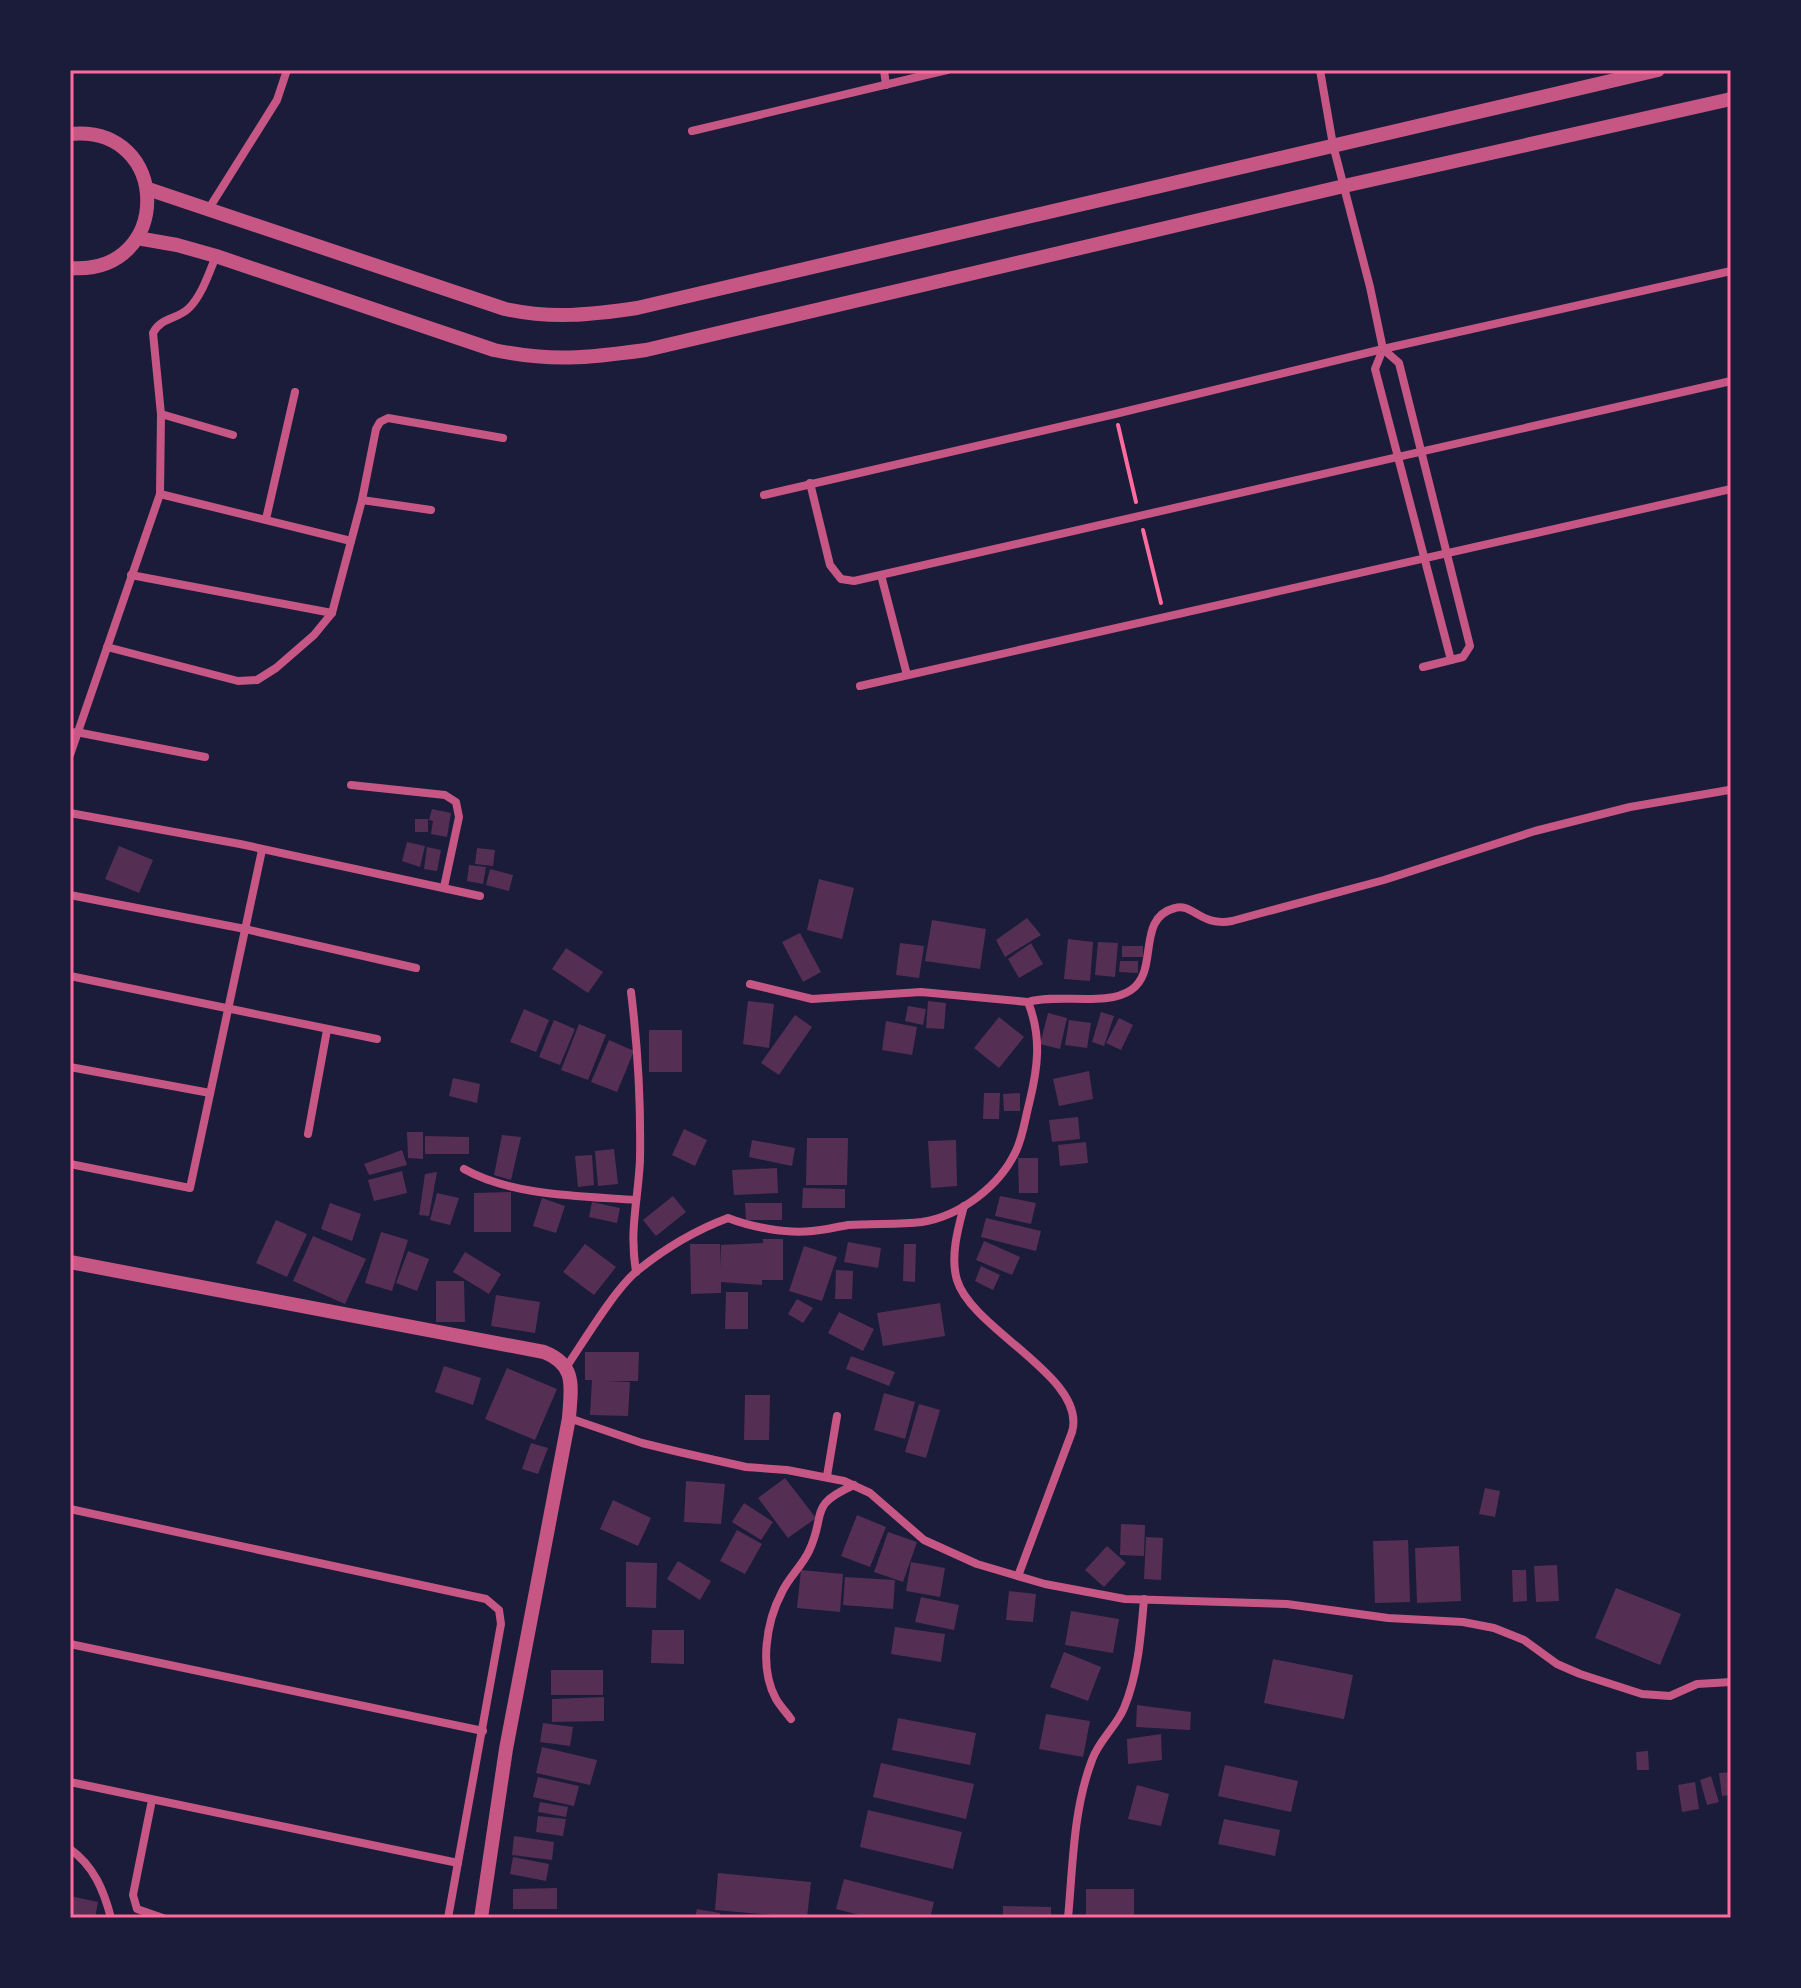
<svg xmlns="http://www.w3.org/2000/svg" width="1801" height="1988" viewBox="0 0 1801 1988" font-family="Lato,sans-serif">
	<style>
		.building { fill: #542f53 }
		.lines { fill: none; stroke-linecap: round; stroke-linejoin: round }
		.path { stroke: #ff6b9d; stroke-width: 4 }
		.minor { stroke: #c65784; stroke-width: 8 }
		.tertiary { stroke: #c65784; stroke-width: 14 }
		.neatline { fill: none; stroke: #ff6b9d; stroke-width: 3 }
	</style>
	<rect width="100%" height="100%" fill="#1b1b3a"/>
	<!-- building -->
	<g class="building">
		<path d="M432 809 451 813 447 837 431 834 433 821 429 820Z"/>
		<rect x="415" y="819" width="13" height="13"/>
		<path d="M407 842 425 846 420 867 402 861Z"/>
		<path d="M119 846 153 860 139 893 105 879Z"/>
		<path d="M427 847 441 850 437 871 424 869Z"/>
		<path d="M477 848 495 850 493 866 475 864Z"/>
		<path d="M469 865 486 867 483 884 467 881Z"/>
		<path d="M490 869 513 875 509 891 486 885Z"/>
		<path d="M819 879 854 888 842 939 807 930Z"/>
		<path d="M1027 918 1041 935 1005 957 996 940Z"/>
		<path d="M932 920 986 929 980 969 925 961Z"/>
		<path d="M800 933 821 972 803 982 782 942Z"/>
		<path d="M1068 939 1093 942 1090 981 1064 979Z"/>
		<path d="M1098 942 1118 943 1115 977 1095 975Z"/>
		<path d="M900 943 924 946 919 978 896 975Z"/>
		<path d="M1031 943 1043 964 1019 978 1008 959Z"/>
		<rect x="1122" y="946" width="21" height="11"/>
		<path d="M566 948 603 972 588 993 552 969Z"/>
		<path d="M1120 961H1138V973L1119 972Z"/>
		<path d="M748 1001 774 1004 769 1048 743 1044Z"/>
		<path d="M928 1001 946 1003 944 1029 926 1028Z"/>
		<path d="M908 1006 926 1009 923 1025 905 1021Z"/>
		<path d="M524 1009 549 1020 536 1052 510 1042Z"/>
		<path d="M1101 1012 1114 1016 1104 1046 1092 1042Z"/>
		<path d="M1048 1013 1067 1018 1060 1049 1040 1044Z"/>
		<path d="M795 1015 812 1027 779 1075 761 1063Z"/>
		<path d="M999 1017 1024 1037 999 1068 974 1048Z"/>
		<path d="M1119 1018 1133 1025 1121 1050 1106 1043Z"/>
		<path d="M554 1020 575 1029 560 1065 539 1057Z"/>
		<path d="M1069 1020 1091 1023 1087 1048 1065 1045Z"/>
		<path d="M886 1021 917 1027 912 1055 882 1050Z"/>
		<path d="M579 1024 606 1035 588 1080 561 1070Z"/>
		<rect x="649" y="1030" width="33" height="42"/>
		<path d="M609 1040 634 1051 617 1092 591 1082Z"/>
		<path d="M1089 1071 1093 1099 1059 1106 1053 1079Z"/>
		<path d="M453 1078 480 1084 477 1103 449 1096Z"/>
		<path d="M984 1093H1000L999 1119H983Z"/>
		<path d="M1020 1093V1111H1004L1003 1094Z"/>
		<path d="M1078 1117 1080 1139 1052 1142 1049 1120Z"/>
		<path d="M684 1129 707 1140 695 1166 672 1155Z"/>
		<path d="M407 1132H423V1159L408 1158Z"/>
		<path d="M502 1135 521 1137 511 1180 494 1175Z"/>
		<path d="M425 1136 469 1137V1154H425Z"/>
		<path d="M807 1138H848L847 1185H806Z"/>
		<path d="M752 1140 795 1148 792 1166 749 1157Z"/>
		<path d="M956 1140 957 1186 931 1188 928 1141Z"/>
		<path d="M1086 1142 1088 1163 1060 1166 1058 1145Z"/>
		<path d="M614 1149 618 1184 598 1186 595 1151Z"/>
		<path d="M402 1150 407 1165 369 1175 364 1164Z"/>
		<path d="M592 1155 594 1185 578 1187 575 1156Z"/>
		<path d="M1018 1158H1038V1193H1019Z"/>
		<path d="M777 1168 778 1193 734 1195 732 1170Z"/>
		<path d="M402 1171 407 1193 374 1201 368 1180Z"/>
		<path d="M437 1172 429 1216 419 1215 425 1174Z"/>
		<path d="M803 1188 845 1189V1208H802Z"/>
		<path d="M511 1192V1232H474V1193Z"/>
		<path d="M437 1193 459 1198 450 1225 430 1220Z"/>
		<path d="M673 1196 686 1212 656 1236 643 1220Z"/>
		<path d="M1000 1196 1036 1203 1031 1224 995 1216Z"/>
		<path d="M542 1198 565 1206 556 1233 533 1226Z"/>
		<path d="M592 1202 620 1208 617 1223 589 1217Z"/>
		<path d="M330 1203 361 1214 352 1241 321 1229Z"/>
		<path d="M745 1203H782V1220H746Z"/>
		<path d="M986 1218 1041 1231 1036 1251 981 1237Z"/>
		<path d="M276 1220 307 1234 287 1277 256 1263Z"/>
		<path d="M381 1232 408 1240 392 1291 365 1283Z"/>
		<path d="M313 1236 366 1259 345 1304 293 1281Z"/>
		<path d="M763 1239H783V1280H762V1285L721 1282V1293L691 1294 690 1244H720L721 1268V1245L763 1243Z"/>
		<path d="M984 1241 1020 1257 1012 1275 976 1260Z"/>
		<path d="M848 1242 881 1248 878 1268 844 1262Z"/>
		<path d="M585 1244 616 1267 594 1295 563 1272Z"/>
		<path d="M904 1244H916L915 1282 903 1281Z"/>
		<path d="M804 1246 837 1257 822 1301 789 1291Z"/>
		<path d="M408 1251 429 1259 417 1291 396 1283Z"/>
		<path d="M465 1252 501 1274 489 1294 453 1272Z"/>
		<path d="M981 1266 1000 1275 993 1290 975 1281Z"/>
		<path d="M836 1270 853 1271 852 1299H835Z"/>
		<path d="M436 1281H464L465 1322H436Z"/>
		<path d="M726 1292H748V1329H725Z"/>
		<path d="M496 1295 540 1302 535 1333 491 1326Z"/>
		<path d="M797 1299 813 1308 803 1323 788 1314Z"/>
		<path d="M940 1303 945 1336 883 1346 877 1313Z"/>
		<path d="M839 1312 874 1329 863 1351 828 1333Z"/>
		<path d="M585 1352H639L638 1381H606L630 1382 628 1416 590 1415 592 1380H585Z"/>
		<path d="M851 1356 895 1372 889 1386 846 1369Z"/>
		<path d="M444 1366 481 1378 473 1405 435 1392Z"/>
		<path d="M507 1368 557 1389 535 1440 485 1419Z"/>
		<path d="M884 1393 915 1402 905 1439 874 1430Z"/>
		<path d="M745 1395H770L769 1440H744Z"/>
		<path d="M919 1404 940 1410 926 1458 905 1452Z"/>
		<path d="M531 1443 548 1448 538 1474 522 1469Z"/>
		<path d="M785 1478 816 1518 788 1538 758 1498Z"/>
		<path d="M686 1481 725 1484 721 1524 684 1522Z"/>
		<path d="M1485 1488 1500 1491 1495 1517 1479 1514Z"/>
		<path d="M613 1500 651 1518 638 1546 600 1529Z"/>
		<path d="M744 1503 773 1522 761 1540 732 1522Z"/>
		<path d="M857 1515 886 1527 870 1567 841 1556Z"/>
		<path d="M1121 1524 1145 1525 1144 1556 1120 1555Z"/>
		<path d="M737 1530 762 1544 745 1574 720 1561Z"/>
		<path d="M888 1532 917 1542 903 1582 874 1572Z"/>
		<path d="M1146 1537 1163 1538 1161 1580 1144 1579Z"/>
		<path d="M1408 1540 1410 1602 1375 1603 1373 1541Z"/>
		<path d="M1107 1546 1126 1563 1104 1587 1085 1570Z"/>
		<path d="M1459 1546 1461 1601 1417 1603 1415 1548Z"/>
		<path d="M678 1561 711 1581 700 1600 667 1579Z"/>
		<path d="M626 1562 657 1563 656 1608 626 1607Z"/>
		<path d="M911 1562 945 1568 940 1597 906 1591Z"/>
		<path d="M1557 1565 1559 1601 1536 1602 1534 1566Z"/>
		<path d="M801 1570 843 1574 840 1612 797 1608Z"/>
		<path d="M1512 1570H1526L1527 1601 1513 1602Z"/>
		<path d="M845 1577 895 1580 893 1609 843 1605Z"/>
		<path d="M1616 1588 1681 1614 1660 1665 1595 1638Z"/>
		<path d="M1009 1591 1036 1594 1033 1622 1006 1620Z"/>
		<path d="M921 1597 959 1605 954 1630 915 1622Z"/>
		<path d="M1071 1611 1119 1619 1113 1653 1065 1645Z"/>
		<path d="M895 1627 945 1634 941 1662 891 1654Z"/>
		<path d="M652 1630H684V1664L651 1663Z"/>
		<path d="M1064 1652 1101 1667 1088 1701 1050 1687Z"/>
		<path d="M1273 1659 1353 1675 1344 1719 1264 1703Z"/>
		<rect x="551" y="1670" width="52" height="25"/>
		<path d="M604 1697V1721L552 1722V1699Z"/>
		<path d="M1137 1705 1191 1712 1190 1730 1136 1727Z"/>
		<path d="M1046 1714 1090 1721 1083 1757 1039 1749Z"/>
		<path d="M898 1718 976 1733 970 1765 892 1750Z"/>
		<path d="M543 1723 573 1727 570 1746 540 1742Z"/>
		<path d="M1161 1734 1162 1760 1128 1764 1127 1739Z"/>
		<path d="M542 1747 597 1760 590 1785 536 1773Z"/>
		<path d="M1648 1751 1649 1770H1637L1636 1752Z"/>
		<path d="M881 1763 974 1784 966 1819 873 1797Z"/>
		<path d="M1225 1765 1298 1781 1291 1812 1218 1796Z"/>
		<path d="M1731 1772V1795L1722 1796 1719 1773Z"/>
		<path d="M1711 1776 1719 1802 1707 1805 1700 1780Z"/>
		<path d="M538 1777 579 1786 574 1806 533 1797Z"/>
		<path d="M1695 1782 1699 1809 1682 1812 1678 1785Z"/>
		<path d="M1137 1785 1169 1794 1161 1826 1128 1819Z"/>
		<path d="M540 1802 568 1807 566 1817 538 1812Z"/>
		<path d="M868 1810 962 1832 953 1869 860 1847Z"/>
		<path d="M538 1816 566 1819 563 1836 536 1832Z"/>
		<path d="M1224 1819 1280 1830 1275 1856 1218 1844Z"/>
		<path d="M514 1836 554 1842 552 1860 512 1855Z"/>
		<path d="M513 1857 549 1864 546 1881 510 1874Z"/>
		<path d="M718 1873 811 1882 807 1918 715 1910Z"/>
		<path d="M844 1879 934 1902 930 1918H871L836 1909Z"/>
		<path d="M557 1888V1909H513V1889Z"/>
		<path d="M1086 1889H1134V1918L1086 1917Z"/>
		<path d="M70 1896 98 1902 95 1918H70Z"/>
		<path d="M1003 1906 1051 1907V1918H1003Z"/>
		<path d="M697 1909 720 1913V1918H695Z"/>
	</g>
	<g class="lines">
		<!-- path -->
		<g class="path">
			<path d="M1118 425 1136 502"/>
			<path d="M1143 530 1161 603"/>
		</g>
		<!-- minor -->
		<g class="minor">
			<path d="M884 70 886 85"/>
			<path d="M1320 70 1333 145 1370 287 1383 349 1375 369 1451 660"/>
			<path d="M692 131 947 70"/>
			<path d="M208 210 277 100 287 70"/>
			<path d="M1383 349 1399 363 1470 646 1463 657 1423 667"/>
			<path d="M161 414 233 435"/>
			<path d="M810 483 830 565 841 579 854 581 1731 381"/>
			<path d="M160 494 351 541"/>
			<path d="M764 495 1115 414 1383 349 1731 271"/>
			<path d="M362 500 431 510"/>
			<path d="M266 519 295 392"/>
			<path d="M131 575 332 613"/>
			<path d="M881 575 907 675"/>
			<path d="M107 647 238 681 257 680 276 668 314 635 332 613 362 500 376 429 380 422 388 418 503 438"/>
			<path d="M860 686 1731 489"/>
			<path d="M76 732 205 757"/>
			<path d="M70 755 160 494 161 414 153 333C161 317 177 320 189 308 202 295 209 273 216 256"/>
			<path d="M351 785 445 795 456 802 459 817 444 887"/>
			<path d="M70 813 240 844 480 896"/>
			<path d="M70 895 245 929 416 968"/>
			<path d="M70 976 377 1039"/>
			<path d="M750 984 812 999 921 992 1028 1002"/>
			<path d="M631 992C638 1049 641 1103 640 1160 638 1202 629 1229 636 1272"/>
			<path d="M70 1067 210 1093"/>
			<path d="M308 1134 327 1030"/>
			<path d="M70 1164 190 1188 262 850"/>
			<path d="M464 1169C512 1196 582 1196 636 1200"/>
			<path d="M964 1206C958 1228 950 1257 957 1280 972 1330 1088 1378 1072 1432L1018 1576"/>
			<path d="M567 1366C584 1341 615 1289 637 1271 664 1249 696 1230 728 1218 751 1227 787 1234 812 1231 824 1230 836 1227 848 1225 873 1223 898 1225 922 1222 960 1216 1000 1186 1016 1151 1023 1136 1025 1119 1029 1104 1038 1068 1042 1037 1028 1002 1058 993 1107 1007 1131 990 1160 971 1135 918 1175 908 1193 903 1201 927 1232 921L1384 880 1535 831 1630 807 1729 790"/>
			<path d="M569 1418 642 1443 679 1452 746 1467 787 1470 844 1481 870 1493 924 1540 977 1564 1045 1584 1125 1599 1287 1604 1388 1618 1463 1622 1494 1628 1524 1640 1557 1664 1580 1674 1642 1694 1670 1696 1697 1684 1731 1682"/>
			<path d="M827 1476 837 1416"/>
			<path d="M70 1509 486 1599 499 1610 501 1624 448 1918"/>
			<path d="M70 1644 483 1731"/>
			<path d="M791 1719C786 1712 780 1706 776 1699 759 1668 766 1622 782 1592 789 1577 802 1566 809 1551 827 1513 807 1506 854 1485"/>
			<path d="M70 1782 458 1863"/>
			<path d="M152 1800 133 1895 137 1909 163 1918"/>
			<path d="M70 1849C94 1866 104 1891 111 1918"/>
			<path d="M1068 1918C1073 1865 1073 1810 1092 1760 1099 1740 1116 1727 1124 1708 1138 1675 1141 1635 1144 1599"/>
		</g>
		<!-- tertiary -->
		<g class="tertiary">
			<path d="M70 134C172 124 174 276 70 268"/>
			<path d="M148 189 505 309C552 319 590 315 637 308L1658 70"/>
			<path d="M137 238 177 245 216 256 494 350C551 362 588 358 646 350L1344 186 1731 99"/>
			<path d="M70 1262 544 1352C577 1365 571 1387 569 1418L506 1749 481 1918"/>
		</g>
	</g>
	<!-- border -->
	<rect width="1801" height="1988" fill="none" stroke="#1b1b3a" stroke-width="144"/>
	<rect x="72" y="72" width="1657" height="1844" class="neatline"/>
</svg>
